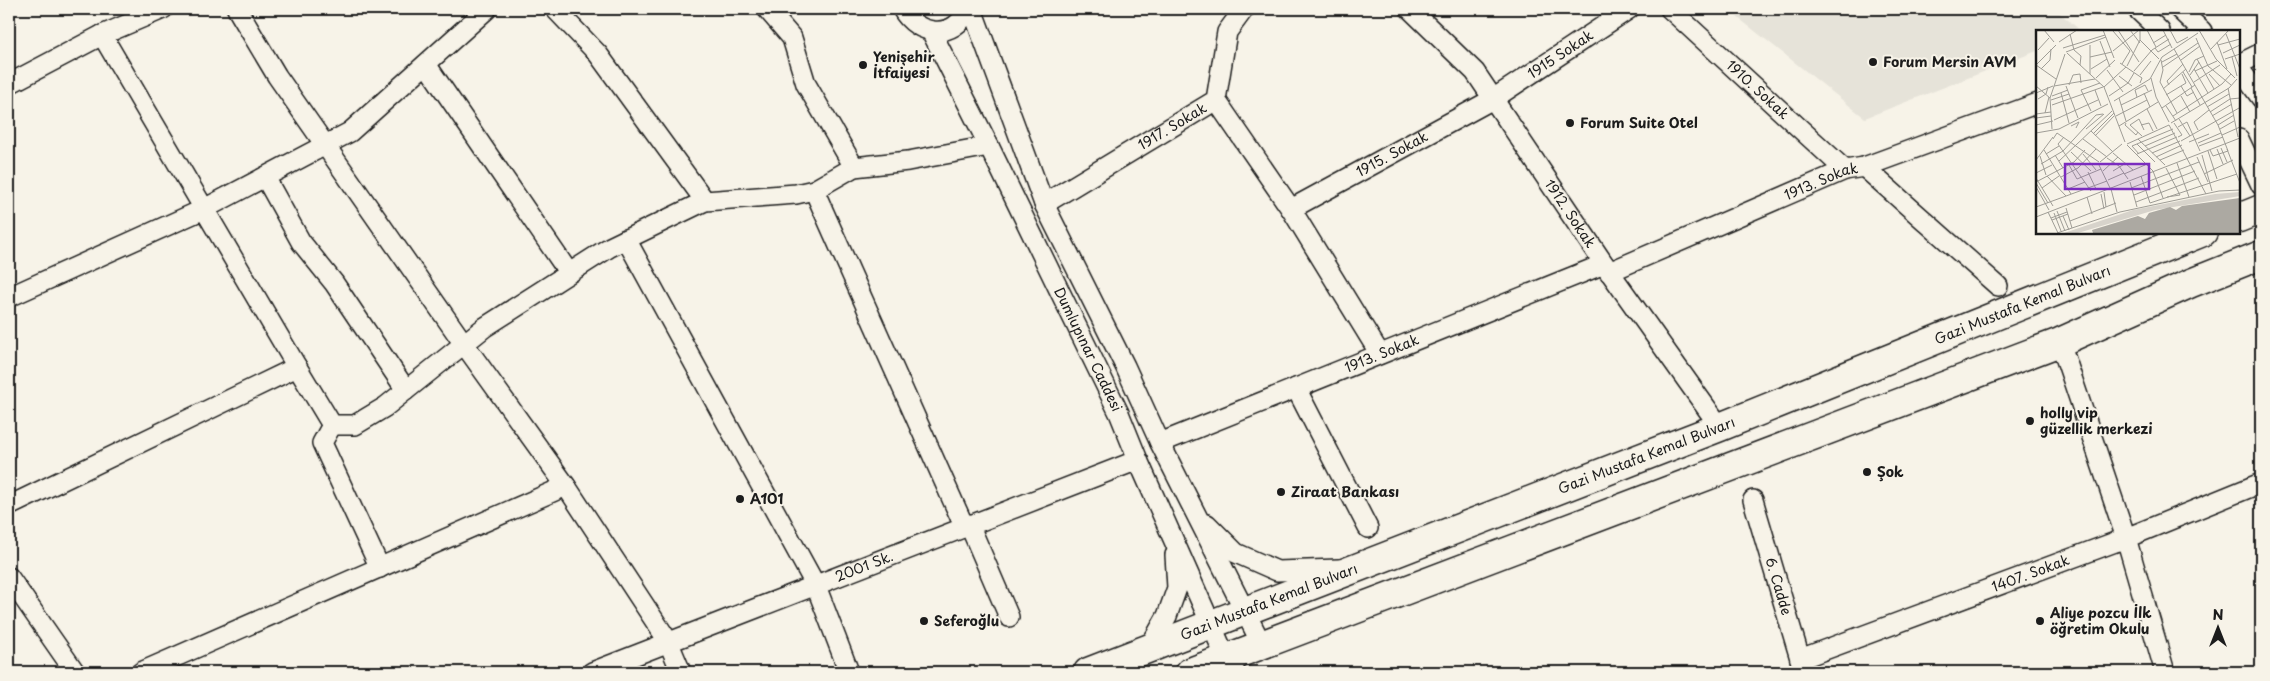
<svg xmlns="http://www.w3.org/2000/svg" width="2270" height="681" viewBox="0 0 2270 681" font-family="'Playpen Sans',sans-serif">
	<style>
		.built { fill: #e6e3d9 }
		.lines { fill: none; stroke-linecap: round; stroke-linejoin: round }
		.minor-casing { stroke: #1c1c1c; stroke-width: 22 }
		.highway-casing { stroke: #1c1c1c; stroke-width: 31 }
		.minor { stroke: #f7f3e8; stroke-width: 19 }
		.highway { stroke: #f7f3e8; stroke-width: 28 }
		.poi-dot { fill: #1c1c1c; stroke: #f7f3e8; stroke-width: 2 }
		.labels { text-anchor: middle; stroke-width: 4; stroke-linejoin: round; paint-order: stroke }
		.street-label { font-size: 14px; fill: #1c1c1c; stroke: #f7f3e8 }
		.poi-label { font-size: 14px; font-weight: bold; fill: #1c1c1c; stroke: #f7f3e8; text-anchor: start }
		.inset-road { fill: none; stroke: #9f9d96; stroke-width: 1 }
		.view { fill: #7b2cbf; fill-opacity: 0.15; stroke: #7b2cbf; stroke-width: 2.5 }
		.inset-edge { fill: none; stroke: #1c1c1c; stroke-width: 2.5 }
	</style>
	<rect width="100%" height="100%" fill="#f7f3e8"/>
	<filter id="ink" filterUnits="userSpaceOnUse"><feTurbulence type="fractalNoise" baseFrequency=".02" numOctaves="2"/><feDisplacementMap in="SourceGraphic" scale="10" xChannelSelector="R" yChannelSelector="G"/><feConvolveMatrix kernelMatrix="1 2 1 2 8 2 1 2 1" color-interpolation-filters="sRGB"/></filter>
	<g filter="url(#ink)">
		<!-- built -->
		<path class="built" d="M1727 9H2055L2081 31H2038L2037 51 1865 118Z"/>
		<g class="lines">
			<defs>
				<g id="minor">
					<path d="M237 9 277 76 464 344 566 486 668 641 681 672"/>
					<path d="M555 9 598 54 705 201"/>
					<path d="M767 9 792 38 806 84 854 167"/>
					<path d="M902 9C917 36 954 41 968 9"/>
					<path d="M972 9 1044 204 1125 366 1160 443 1262 645"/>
					<path id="s1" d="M1410 9 1475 72 1604 264 1720 427"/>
					<path id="s2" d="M1670 9 1845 170"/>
					<path d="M2137 9 2160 31"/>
					<path d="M2179 9 2202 31"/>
					<path id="s3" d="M931 31 989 146 1119 413 1138 460 1226 658 1235 672"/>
					<path d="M102 35 297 367 332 425H355L385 407 485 327 610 247 705 201 796 194 814 190 854 167 908 161 989 146"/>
					<path d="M426 64 569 273"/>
					<path d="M2239 64 2261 53"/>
					<path d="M2239 68 2261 98"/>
					<path d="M9 84 102 35 163 9"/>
					<path d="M1216 100 1291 209 1380 354"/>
					<path d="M2239 139 2261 185"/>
					<path d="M1864 167 1998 286"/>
					<path d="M265 177 301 242 334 283 406 390"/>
					<path d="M814 190 964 526"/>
					<path id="s4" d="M1044 204 1216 100 1227 32 1244 9"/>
					<path id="s5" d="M1291 209 1493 99 1629 9"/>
					<path d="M626 239 816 586 849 672"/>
					<path id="s6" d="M1609 272 1845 170 1864 167 2038 103"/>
					<path d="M9 297 204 209 350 132 487 9"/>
					<path d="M2060 342 2126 538 2165 672"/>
					<path d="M1296 388 1368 528"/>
					<path d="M332 425 322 443 380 568"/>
					<path id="s7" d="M1160 443 1604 264"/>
					<path id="s8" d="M1753 500 1804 672"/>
					<path d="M9 506 297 367"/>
					<path d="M969 524 1009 617"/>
					<path d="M1207 524 1236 553 1277 571 1339 569"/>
					<path d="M9 577 75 672"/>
					<path d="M1149 648 1167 616 1177 588 1175 555"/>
					<path id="s9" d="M1800 659 2126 538 2261 483"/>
					<path d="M141 672 566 486"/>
					<path id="s10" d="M592 672 1138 460"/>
				</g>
				<g id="highway">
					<path d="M2239 218 2261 209"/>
					<path id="s11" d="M1088 672 1720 427 2203 232"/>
					<path d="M1190 672 2060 342 2191 283 2261 255"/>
				</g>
			</defs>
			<!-- minor casing -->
			<use href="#minor" class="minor-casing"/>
			<!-- highway casing -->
			<use href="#highway" class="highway-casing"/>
			<!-- minor -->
			<use href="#minor" class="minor"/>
			<!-- highway -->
			<use href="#highway" class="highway"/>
		</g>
	</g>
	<!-- markers -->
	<g class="poi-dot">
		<circle cx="1873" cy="62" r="5"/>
		<circle cx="863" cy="65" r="5"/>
		<circle cx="1570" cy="123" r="5"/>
		<circle cx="2030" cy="421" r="5"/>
		<circle cx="1867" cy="472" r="5"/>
		<circle cx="1281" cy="492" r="5"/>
		<circle cx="740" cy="499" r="5"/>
		<circle cx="924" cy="621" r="5"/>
		<circle cx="2040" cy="621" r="5"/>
	</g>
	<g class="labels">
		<!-- street labels -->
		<g class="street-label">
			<text dy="5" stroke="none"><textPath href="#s5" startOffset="311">1915 Sokak</textPath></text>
			<text dy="5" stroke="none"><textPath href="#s2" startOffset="119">1910. Sokak</textPath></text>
			<text dy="5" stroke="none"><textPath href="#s4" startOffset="150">1917. Sokak</textPath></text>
			<text dy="5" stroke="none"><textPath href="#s5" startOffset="115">1915. Sokak</textPath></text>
			<text dy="5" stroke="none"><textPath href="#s6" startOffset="231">1913. Sokak</textPath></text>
			<text dy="5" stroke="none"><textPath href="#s1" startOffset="261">1912. Sokak</textPath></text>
			<text dy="5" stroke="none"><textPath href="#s11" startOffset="1004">Gazi Mustafa Kemal Bulvarı</textPath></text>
			<text dy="5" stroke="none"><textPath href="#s3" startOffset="355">Dumlupınar Caddesi</textPath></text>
			<text dy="5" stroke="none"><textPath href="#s7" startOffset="239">1913. Sokak</textPath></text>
			<text dy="5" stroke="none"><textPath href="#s11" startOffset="599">Gazi Mustafa Kemal Bulvarı</textPath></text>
			<text dy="5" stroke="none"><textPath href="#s10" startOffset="292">2001 Sk.</textPath></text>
			<text dy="5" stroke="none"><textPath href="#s9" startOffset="246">1407. Sokak</textPath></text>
			<text dy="5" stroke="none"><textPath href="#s8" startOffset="90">6. Cadde</textPath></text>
			<text dy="5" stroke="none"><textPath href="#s11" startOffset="194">Gazi Mustafa Kemal Bulvarı</textPath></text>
		</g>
		<!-- poi labels -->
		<g class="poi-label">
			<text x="873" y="62">Yenişehir<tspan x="873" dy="16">İtfaiyesi</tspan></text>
			<text x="1883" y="67">Forum Mersin AVM</text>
			<text x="1580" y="128">Forum Suite Otel</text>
			<text x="2040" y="418">holly vip<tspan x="2040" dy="16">güzellik merkezi</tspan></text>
			<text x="1877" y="477">Şok</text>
			<text x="1291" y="497">Ziraat Bankası</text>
			<text x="750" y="504">A101</text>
			<text x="2050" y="618">Aliye pozcu İlk<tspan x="2050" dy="16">öğretim Okulu</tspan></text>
			<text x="934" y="626">Seferoğlu</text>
		</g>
	</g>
	<!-- overview -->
	<g transform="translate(2036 30)">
		<rect width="204" height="204" fill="#f7f3e8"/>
		<path d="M204 162V166L119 180 42 203H28L97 180 179 164Z" fill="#d7d3cb"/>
		<path d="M204 168V203H57L56 200 102 186 109 189 113 183 134 177 140 180 146 176Z" fill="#aca9a2"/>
		<path class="inset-road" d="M8 0 18 12M67 0 78 28M82 0 103 32M94 0 104 13M104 0V10L123 29M111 0 120 17M127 0 136 18M134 0 141 13 152 7M163 0 180 29 199 48M77 1 94 21M34 4 38 20 45 26 44 35M190 4 204 39M160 8 172 36 195 55M64 11 74 37M23 12 41 0M181 12 191 39M117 13 130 5M54 15V44M182 15 204 9M27 18 69 5M119 18 122 22 135 14M138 19 182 95 192 121M175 19 193 0M2 20 13 8M77 21 103 0M30 22 70 7M31 23 68 57 89 112M187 23 204 15M54 27 76 22M196 27 201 46M161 29 178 59M189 29 204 24M125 30 127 40 124 52 141 83M145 30 164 16M126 32 141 24M84 33 106 48 104 53M86 34 94 21M0 35 20 15M0 35 20 49M91 36 104 10M127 37 162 13M5 39 14 30 15 19M55 39 71 29M158 39 172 63M71 40 87 62M98 41 116 20 133 9M159 41 181 31M147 42 156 57M153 42 159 30 168 26M173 44 184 56M104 45 115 31M154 45 163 32M83 46 96 56M60 48 79 30M115 48 120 67M158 52 184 35M33 55 37 45 44 44 45 53M133 55 131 51 147 34M0 56 14 68M18 56 59 49M30 56 42 88M145 56 151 66 158 62M68 57 90 37M155 58 164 75M192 58 202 107M127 59 150 39M59 60 65 76M0 63 17 56M25 63 33 93M108 63 114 77M130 65 150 53 146 44M16 66 32 60M73 66 92 53 98 43M145 66 154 82M101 67 99 60 109 55 112 61M120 67 133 92M83 68 90 91M2 69 10 64 12 57M15 70 33 64M78 71 114 49 126 27 162 3M16 75 67 57M85 75 116 60M130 76 140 91M171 77 193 64M126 78 159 55M111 79 121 99M55 81 45 60 64 53M174 82 194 69 204 68M9 83 13 67M0 84 15 82M80 86 111 70M137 86 186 54 195 44M176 86 196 74M0 88 15 86M143 89 154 106M18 90 62 70M90 93 89 95 100 105 102 102M135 93 193 58 201 49M138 93 146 105 142 107M0 95 17 91M94 95 103 89 108 100M94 95 106 106M105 95 113 93 117 101M133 95 170 164M182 95 198 85M35 96 43 92 40 98M83 96 122 72M142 97 151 92 164 121M16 99 14 68 29 24M50 99 68 84M184 99 198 91M162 100 158 92 173 80M55 101 77 122M0 103 23 99 72 74M57 104 78 83M186 105 204 97M59 106 78 86M28 107 22 114 55 161M17 109 21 103 63 132M47 109 71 127M102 109 129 135M145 111 203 78M153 112 173 104M162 113 185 103M91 114 133 95M101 114 119 132M91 115 117 141 127 168M109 116 139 103M163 116 187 107M185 118 191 132M181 119 187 134M191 119 204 153M8 120 35 164M174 120 177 126 192 121M172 121 181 149M35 122 55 141M77 123 97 140M116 123 144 111M10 124 23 116M47 124 60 140M101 124 141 107M103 124 96 116 137 99M19 125 27 138M166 125 176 161M4 126 10 145M120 127 146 115M161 127 172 152M71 128 83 136 92 149M0 130 17 107M124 130 148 120M23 131 76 81M64 132 86 114M141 133 153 167M5 134 27 121 60 85 67 84M33 135 41 149 65 139M63 135 74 158M130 138 144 165 131 167M67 141 82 127M77 141 90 133M52 142 60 159M0 143 16 135M88 144 109 135M168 144 197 130M11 146 30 166M105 146 114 173M25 147 42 138 60 119M0 148 17 176M72 150 88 143M0 152 38 132 49 120M94 152 101 177M0 153 12 173M0 157 13 180M6 158 23 146M95 158 163 132M32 159 49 152M75 159 81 182M68 162 70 177M65 164 68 179M98 165 159 141M51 167 56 184M100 172 163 148M114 173 201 144M0 177 71 151M30 178 36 198M21 181 29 201M12 182 22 203M18 183 25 201M27 186 33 200M0 187 204 108M15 188 31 182M16 190 32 184M34 191 80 173M21 203 84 182 183 161 204 160"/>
		<path class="view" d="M29 134H113V159H29Z"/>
		<rect width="204" height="204" class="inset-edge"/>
	</g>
	<!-- margin -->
	<rect width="2270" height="681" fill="none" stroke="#f7f3e8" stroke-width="30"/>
	<rect x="15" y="15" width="2240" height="651" fill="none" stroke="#1c1c1c" stroke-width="2" filter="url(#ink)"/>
	<!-- north arrow -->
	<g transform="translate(2218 628)" stroke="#f7f3e8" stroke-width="4" paint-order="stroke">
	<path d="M0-4L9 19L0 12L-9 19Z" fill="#1c1c1c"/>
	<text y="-8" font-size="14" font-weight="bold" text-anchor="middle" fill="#1c1c1c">N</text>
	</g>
</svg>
